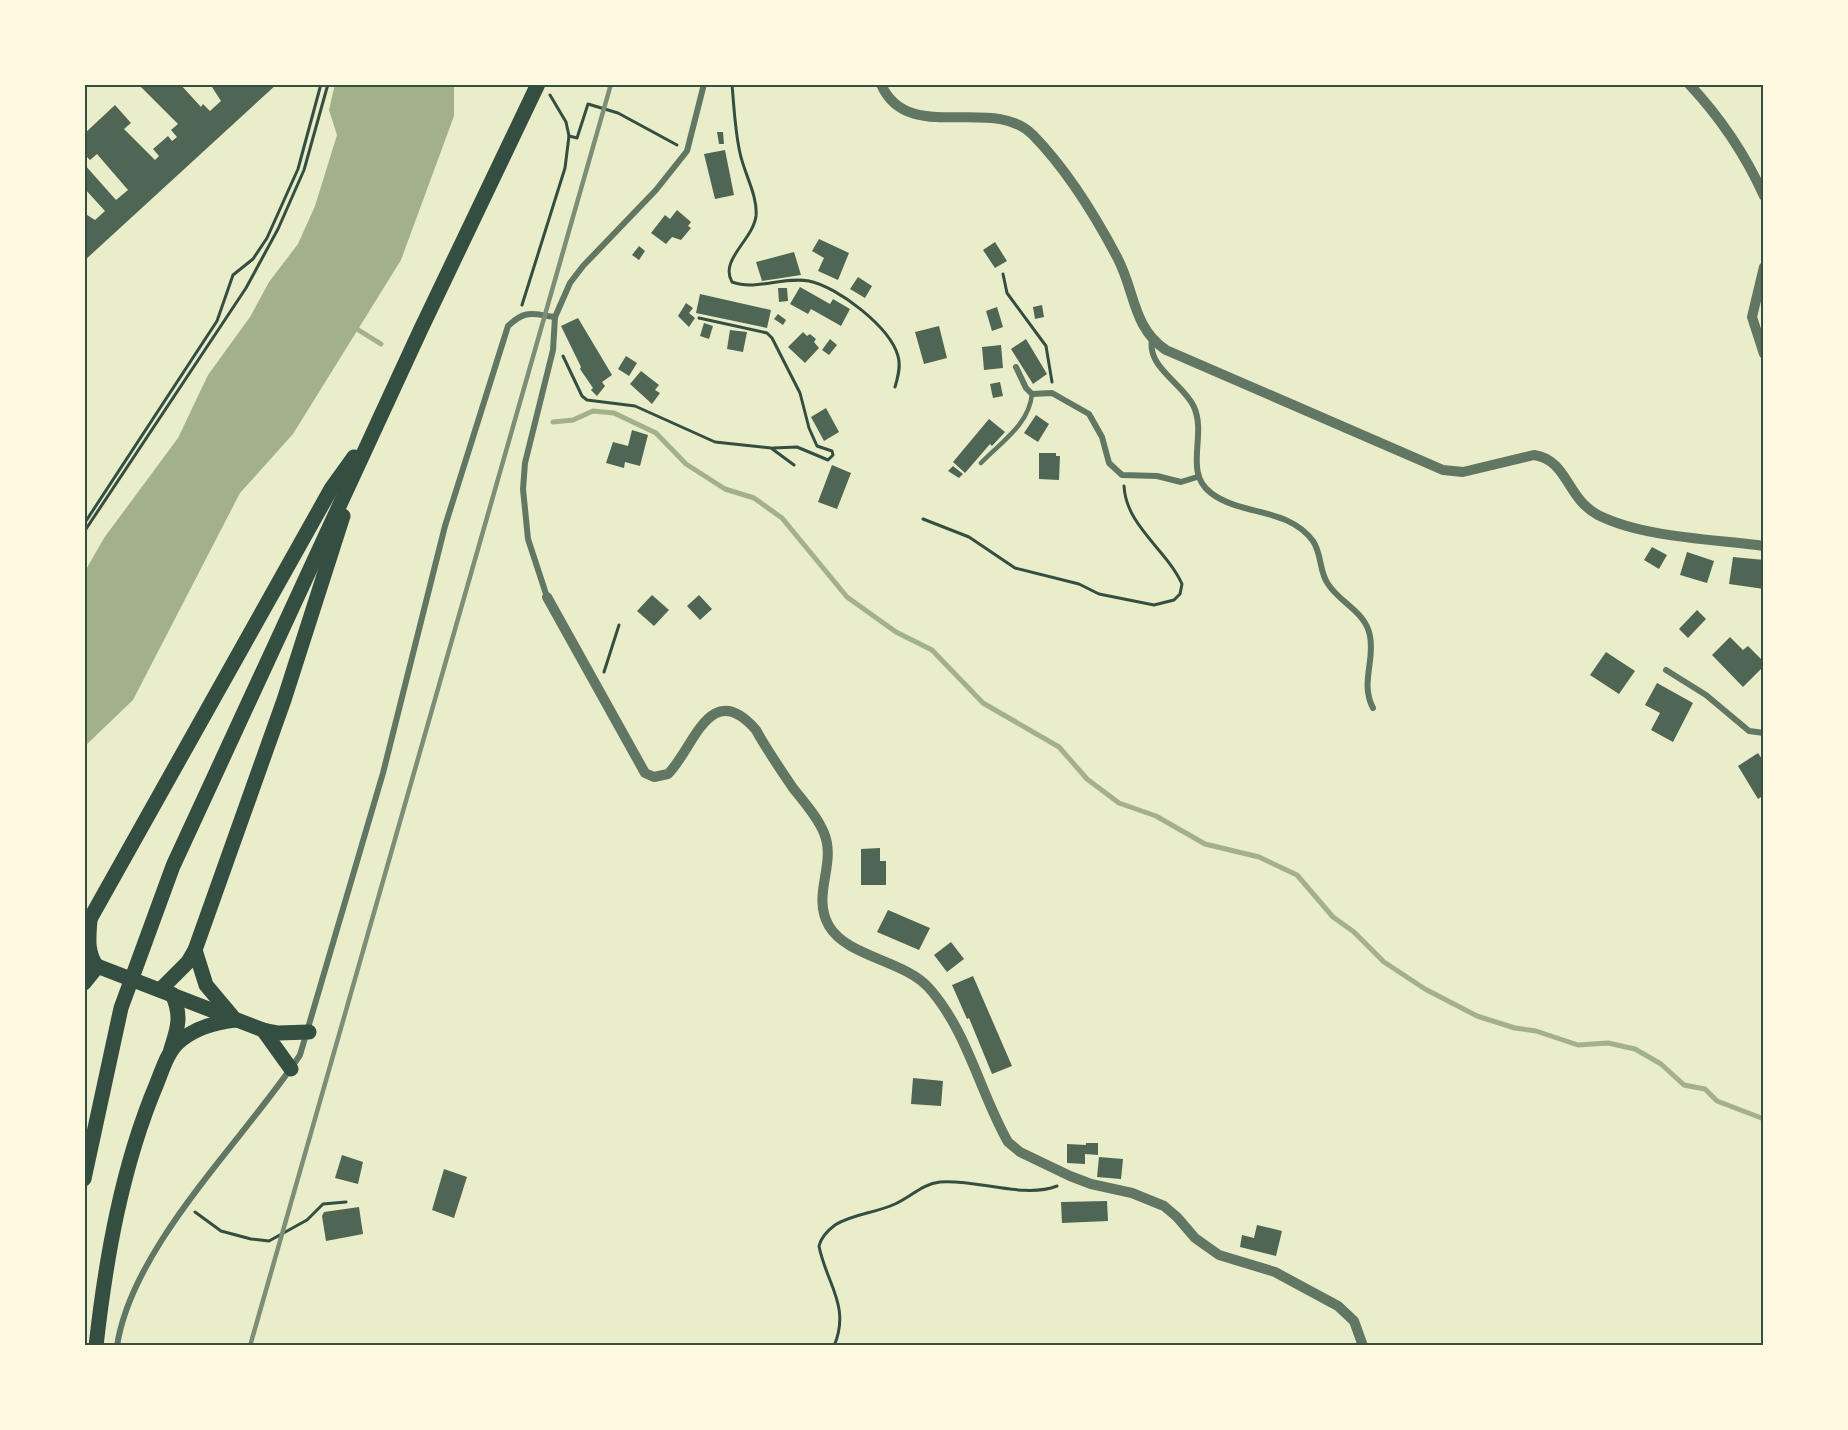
<svg xmlns="http://www.w3.org/2000/svg" width="1848" height="1430" viewBox="0 0 1848 1430" font-family="'Nunito Sans',sans-serif">
	<style>
		.water { fill: #a3b18a }
		.lines { fill: none; stroke-linecap: round; stroke-linejoin: round }
		.stream { stroke: #a3b18a; stroke-width: 5 }
		.building { fill: #4f6655 }
		.path { stroke: #344e41; stroke-width: 3 }
		.service { stroke: #617663; stroke-width: 4.5 }
		.minor { stroke: #617663; stroke-width: 6 }
		.tertiary { stroke: #617663; stroke-width: 10 }
		.primary { stroke: #344e41; stroke-width: 15 }
		.rail { stroke: #7c8e77; stroke-width: 4.5 }
		.neatline { fill: none; stroke: #344e41; stroke-width: 2 }
	</style>
	<rect width="100%" height="100%" fill="#e9edc9"/>
	<!-- water -->
	<path class="water" d="M335 84H454V116L401 260 293 434 240 493 133 700 84 747V573L104 538 178 438 208 375 250 317 269 282 298 244 315 206 337 135 329 110Z"/>
	<g class="lines">
		<!-- stream -->
		<g class="stream">
			<path d="M352 326 381 344"/>
			<path d="M553 422 573 420 593 411 614 413 656 433 686 464 725 489 754 498 782 518 847 597 896 632 932 650 983 703 1059 747 1087 779 1119 803 1156 816 1205 844 1259 857 1297 875 1333 917 1354 932 1384 962 1425 989 1477 1016 1515 1028 1536 1031 1578 1045 1608 1043 1635 1049 1661 1064 1684 1085 1705 1089 1717 1101 1764 1119"/>
		</g>
	</g>
	<!-- building -->
	<g class="building">
		<path d="M138 84H180L201 107 203 104 210 111 221 101 210 84H277L84 261V213L95 220 105 211 84 188V164L116 200 128 190 97 154 90 160 84 154V134L115 105 131 123 124 129 155 160 159 156 153 149 168 136 172 141 177 137 171 130 178 124Z"/>
		<path d="M717 132H723L724 144H719Z"/>
		<path d="M725 150 734 195 715 199 704 154Z"/>
		<path d="M677 210 691 222 688 226 691 228 681 240 672 237 666 244 651 233 665 215 670 219Z"/>
		<path d="M819 239 849 253 838 280 818 271 824 258 812 251Z"/>
		<path d="M995 242 1007 261 995 268 983 250Z"/>
		<path d="M639 246 645 251 639 260 632 255Z"/>
		<path d="M794 252 801 275 762 281 756 262Z"/>
		<path d="M858 277 872 286 865 298 850 289Z"/>
		<path d="M800 287 830 304 833 299 850 309 841 326 811 309 808 314 790 304Z"/>
		<path d="M778 288H787L788 301 779 302Z"/>
		<path d="M700 294 771 310 767 328 696 313Z"/>
		<path d="M686 303 693 308 689 313 695 318 689 327 678 316Z"/>
		<path d="M1042 305 1044 317 1035 319 1033 307Z"/>
		<path d="M997 307 1003 327 992 331 986 311Z"/>
		<path d="M778 314 786 320 783 325 774 319Z"/>
		<path d="M578 318 612 375 602 382 605 386 597 396 591 390 593 388 580 369 581 367 561 326Z"/>
		<path d="M704 323 713 326 709 339 700 336Z"/>
		<path d="M939 326 947 358 924 364 915 332Z"/>
		<path d="M730 330 747 332 743 352 727 349Z"/>
		<path d="M803 332 807 336 810 334 816 339 814 342 819 348 805 363 788 347Z"/>
		<path d="M830 339 837 345 829 355 822 350Z"/>
		<path d="M1026 339 1047 374 1033 384 1011 349Z"/>
		<path d="M1001 345 1003 368 984 370 982 347Z"/>
		<path d="M626 356 637 363 629 376 618 369Z"/>
		<path d="M641 371 659 385 655 390 660 393 652 404 630 384Z"/>
		<path d="M1000 382 1003 396 993 398 990 384Z"/>
		<path d="M826 408 839 432 824 441 811 417Z"/>
		<path d="M1036 415 1049 424 1038 442 1024 433Z"/>
		<path d="M989 419 1005 432 992 446 990 444 965 473 953 462Z"/>
		<path d="M632 430 648 435 640 466 625 462 624 468 606 463 613 442 628 446Z"/>
		<path d="M1039 453H1056V456H1060L1059 480 1039 479Z"/>
		<path d="M832 465 851 473 837 509 818 502Z"/>
		<path d="M953 466 963 474 959 478 948 471Z"/>
		<path d="M1652 547 1667 555 1659 569 1644 560Z"/>
		<path d="M1687 552 1714 561 1707 583 1680 575Z"/>
		<path d="M1733 557 1764 560V589L1729 584Z"/>
		<path d="M652 595 669 610 654 626 637 611Z"/>
		<path d="M699 595 712 609 700 620 687 606Z"/>
		<path d="M1697 610 1706 619 1688 638 1679 629Z"/>
		<path d="M1730 637 1743 650 1748 646 1764 662V666L1743 687 1712 655Z"/>
		<path d="M1606 652 1635 671 1619 694 1590 675Z"/>
		<path d="M1657 683 1693 703 1673 742 1651 730 1660 713 1645 705Z"/>
		<path d="M1758 753 1764 762V795L1758 799 1738 766Z"/>
		<path d="M880 848V861H886V885H861V849Z"/>
		<path d="M888 910 930 928 919 950 877 932Z"/>
		<path d="M951 942 964 959 947 972 934 955Z"/>
		<path d="M973 976 1012 1066 992 1074 969 1018 967 1019 952 985Z"/>
		<path d="M913 1078 943 1081 941 1106 911 1104Z"/>
		<path d="M1086 1143H1098V1155L1085 1154V1164L1067 1163V1144L1086 1145Z"/>
		<path d="M342 1155 363 1162 358 1184 335 1178Z"/>
		<path d="M1099 1157 1123 1159 1121 1179 1097 1177Z"/>
		<path d="M444 1169 467 1177 454 1218 432 1210Z"/>
		<path d="M1107 1201 1108 1221 1062 1223 1061 1202Z"/>
		<path d="M359 1207 363 1234 326 1241 322 1216 324 1212Z"/>
		<path d="M1257 1225 1282 1231 1276 1256 1240 1247 1242 1235 1254 1238Z"/>
	</g>
	<g class="lines">
		<!-- path -->
		<g class="path">
			<path d="M732 84C734 107 735 131 740 153 744 173 758 196 756 216 753 240 719 260 732 282 757 291 783 276 809 281 838 287 890 327 898 356 901 366 898 377 895 387"/>
			<path d="M569 136 577 138 588 104 618 113 677 145"/>
			<path d="M1003 274 1007 293 1046 346 1052 382"/>
			<path d="M522 305 565 168 569 136 566 122 550 95"/>
			<path d="M699 318 767 333 772 338 800 393 809 428 817 446 832 451 833 455 828 460 797 447 773 448"/>
			<path d="M563 356 582 396 587 400 635 406 715 442 771 448 794 465"/>
			<path d="M923 519 969 537 1015 568 1079 584 1099 594 1154 605 1174 600 1180 594 1182 584C1167 550 1126 526 1124 486"/>
			<path d="M84 524 217 321 233 275 253 259 267 238 298 169 321 84"/>
			<path d="M84 532 246 288 278 229 304 170 328 84"/>
			<path d="M604 672 619 625"/>
			<path d="M195 1212 221 1231 251 1239 269 1241 307 1220 323 1204 346 1202"/>
			<path d="M834 1346C851 1306 826 1283 819 1246 821 1237 827 1231 835 1225 852 1214 876 1213 895 1204 911 1197 922 1184 940 1182 977 1179 1024 1199 1057 1186"/>
		</g>
		<!-- service -->
		<path class="service" d="M981 463C1001 442 1029 425 1032 394"/>
		<!-- minor -->
		<g class="minor">
			<path d="M1152 340C1147 368 1184 384 1194 407 1207 436 1183 472 1211 493 1241 516 1288 507 1313 541 1322 554 1319 572 1328 584 1340 603 1366 612 1370 636 1375 661 1360 683 1373 708"/>
			<path d="M1016 367 1026 388 1032 394 1052 393 1089 414 1102 437 1109 463 1122 475 1157 476 1181 482 1197 477"/>
			<path d="M547 597 528 539 523 489 525 463 553 350 555 317 570 283 583 266 656 190 687 151 704 84"/>
			<path d="M1666 670 1706 695 1749 731 1764 733"/>
			<path d="M117 1346C132 1246 244 1140 300 1055L383 773 445 526 508 326C526 309 532 314 555 317"/>
		</g>
		<!-- tertiary -->
		<g class="tertiary">
			<path d="M881 84C907 146 993 94 1033 135 1068 171 1095 215 1118 259 1135 292 1133 328 1166 350L1443 470 1463 472 1534 455C1568 460 1566 498 1598 515 1644 538 1713 539 1764 546"/>
			<path d="M1689 84C1719 116 1746 156 1764 196"/>
			<path d="M1764 267 1752 317 1764 354"/>
			<path d="M547 597 645 773 654 777 668 774C694 748 710 677 756 730 767 750 780 769 793 788 804 802 817 816 824 833 837 864 811 895 829 926 847 957 904 960 929 988 968 1032 980 1093 1008 1142L1020 1152 1070 1176 1091 1184 1132 1193 1164 1206 1177 1217 1195 1238 1219 1255 1275 1272 1338 1306 1354 1321 1363 1346"/>
		</g>
		<!-- primary -->
		<g class="primary">
			<path d="M90 919C89 937 86 951 97 967"/>
			<path d="M84 924 90 919 331 489 354 457"/>
			<path d="M195 950 206 985 232 1016"/>
			<path d="M84 961 263 1030 278 1033 309 1032"/>
			<path d="M84 983 97 967"/>
			<path d="M160 990 188 962 195 950 284 700 343 516"/>
			<path d="M263 1030 291 1069"/>
			<path d="M171 1049C178 1028 182 1015 172 994"/>
			<path d="M84 1179 121 1008 173 866 420 331 538 84"/>
			<path d="M96 1346C106 1257 122 1166 157 1083 163 1068 168 1050 181 1040 197 1027 217 1022 236 1020"/>
		</g>
		<!-- rail -->
		<path class="rail" d="M250 1346 611 84"/>
	</g>
	<!-- border -->
	<rect width="1848" height="1430" fill="none" stroke="#fefae0" stroke-width="171"/>
	<rect x="86" y="86" width="1676" height="1258" class="neatline"/>
</svg>
